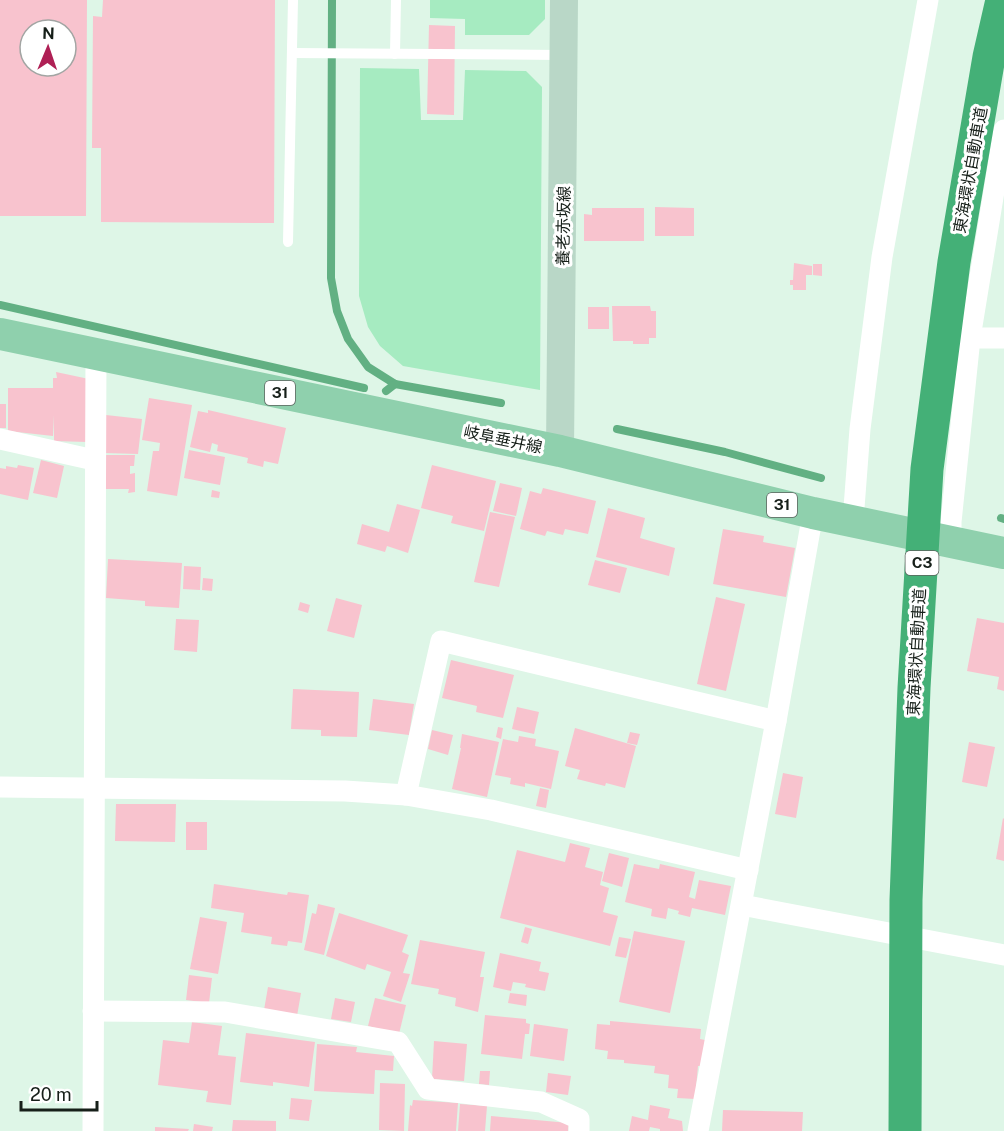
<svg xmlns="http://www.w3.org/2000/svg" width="1004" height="1131" viewBox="0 0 1004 1131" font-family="'Public Sans','Noto Sans JP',sans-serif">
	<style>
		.green { fill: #a6ebc1 }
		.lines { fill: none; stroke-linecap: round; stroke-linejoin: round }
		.stream { stroke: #62b083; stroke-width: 8 }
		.building { fill: #f8c3ce; fill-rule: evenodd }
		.service { stroke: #fff; stroke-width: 10 }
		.minor { stroke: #fff; stroke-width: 21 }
		.secondary { stroke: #b9d7c7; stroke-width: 28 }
		.primary { stroke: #8fd0ad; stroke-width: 32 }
		.motorway { stroke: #44b077; stroke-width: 33 }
		.labels { text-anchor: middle; stroke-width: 6; stroke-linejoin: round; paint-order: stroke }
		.shield { fill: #fff; stroke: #5c625e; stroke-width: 1.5 }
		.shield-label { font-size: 15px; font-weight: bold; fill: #161f19 }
		.street-label { font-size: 16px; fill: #161f19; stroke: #fff }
	</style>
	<rect width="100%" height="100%" fill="#def6e7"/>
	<!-- green -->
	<g class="green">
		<path d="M430 0H545V19L529 35H465V19L430 18Z"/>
		<path d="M360 68 419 69 421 120H463L465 70 526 71 542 87 540 390 403 366 380 346 368 327 359 296Z"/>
	</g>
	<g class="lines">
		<!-- stream -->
		<g class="stream">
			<path d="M332 0 331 278 337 311 348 339 368 367 395 384 501 403"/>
			<path d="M0 305 364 388"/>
			<path d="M386 391 395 384"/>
			<path d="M617 429 725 452 821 478"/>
			<path d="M1001 518 1004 519"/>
		</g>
	</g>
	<!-- building -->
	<g class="building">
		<path d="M0 0H87L86 216H0ZM30 30H66V66H30Z"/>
		<path d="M103 0H275L274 223 101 222V148H92L93 16 102 17Z"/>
		<path d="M429 25 455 26 454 115 427 114Z"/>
		<path d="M655 207 694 208V236H655Z"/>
		<path d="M592 208H644V241H584V214L592 215Z"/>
		<path d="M794 263 812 266V275H806V290H793V285H790V280H793Z"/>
		<path d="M813 264H822V276L813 275Z"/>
		<path d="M612 306H650L651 311H656V338H649V344H633V341H613Z"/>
		<rect x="588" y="307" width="21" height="22"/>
		<path d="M56 372 89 379 87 442 54 441V415L53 436 8 431V388H53V378H57Z"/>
		<path d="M149 398 192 405 177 496 147 491 153 451H159L160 443 142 440Z"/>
		<rect x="0" y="404" width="6" height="24"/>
		<path d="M208 410 286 428 278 464 264 461 263 467 247 463 248 458 217 451 218 445 212 443 210 452 190 447 198 411 208 413Z"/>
		<path d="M106 415 142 419 138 454 104 453Z"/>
		<path d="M189 450 225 457 220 485 184 478Z"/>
		<path d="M103 455H135L134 466H130V474L135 473V492L128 493 129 489H103Z"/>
		<path d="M41 460 64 466 57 498 33 493Z"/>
		<path d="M18 465 34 468 28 500 0 494V468L6 469V466L17 468Z"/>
		<path d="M432 465 496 481 484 531 451 523 453 516 421 508Z"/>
		<path d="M500 483 522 488 516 516 493 511Z"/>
		<path d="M543 488 596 501 588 534 565 529 563 535 547 531 545 536 520 529 530 491 541 494Z"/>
		<path d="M212 490 220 492 219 498 211 497Z"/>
		<path d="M397 504 420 510 408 553 387 546 385 552 357 544 362 524 389 532Z"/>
		<path d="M608 508 645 518 640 538 675 548 669 576 596 557Z"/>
		<path d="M490 512 515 517 499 587 474 582Z"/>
		<path d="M723 529 764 536 763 542 795 548 786 597 713 584Z"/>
		<path d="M108 559 182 563 179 608 145 606V601L106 598Z"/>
		<path d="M595 560 627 568 620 593 588 585Z"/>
		<path d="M184 566 201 567 200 590 183 589Z"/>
		<path d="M203 578 213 579 212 591 202 590Z"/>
		<path d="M716 597 745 604 726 691 697 684Z"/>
		<path d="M336 598 362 605 354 638 327 631Z"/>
		<path d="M300 602 310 605 308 613 298 610Z"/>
		<path d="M977 618 1004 623V691L997 689 999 677 967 671Z"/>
		<path d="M176 619 199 620 197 652 174 650Z"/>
		<path d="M451 660 514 675 503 718 476 712 477 706 442 698Z"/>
		<path d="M293 689 359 692 357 737 321 736V730L291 729Z"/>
		<path d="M373 699 414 704 409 735 369 730Z"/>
		<path d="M517 707 539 712 534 734 512 729Z"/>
		<path d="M498 727 503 728 501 739 496 737Z"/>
		<path d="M575 728 636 746 625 788 606 783 605 786 577 779 580 770 565 766Z"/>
		<path d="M432 730 453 735 448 755 428 749Z"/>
		<path d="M630 732 640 734 637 745 627 743Z"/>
		<path d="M462 734 499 742 487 797 452 789 461 748H460Z"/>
		<path d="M519 736 536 739 535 746 559 751 551 789 525 783V787L510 784 511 778 495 775 503 739 518 742Z"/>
		<path d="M969 742 995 747 987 787 962 782Z"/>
		<path d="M783 773 803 777 796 818 775 814Z"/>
		<path d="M540 788 549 790 546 808 536 806Z"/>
		<path d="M116 804H176L175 842 115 841Z"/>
		<path d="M1003 818 1004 819V861L996 859Z"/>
		<rect x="186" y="822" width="21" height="28"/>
		<path d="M570 843 590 848 585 867 603 872 600 885 609 888 603 912 618 916 610 946 500 918 517 850 565 862Z"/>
		<path d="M609 853 629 858 622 887 602 881Z"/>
		<path d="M634 864 659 869 660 864 695 872 689 897 695 899 699 880 731 886 725 915 692 908 690 917 678 914 679 911 668 908 666 919 651 916 652 909 625 902Z"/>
		<path d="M214 884 287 895 288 892 309 895 302 943 288 941 287 946 271 944 272 937 241 932 244 913 211 908Z"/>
		<path d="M318 904 335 908 324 955 304 950 312 913 316 914Z"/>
		<path d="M339 913 408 935 402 952 409 955 403 973 410 974 401 1002 383 996 391 972 367 964 365 970 326 956Z"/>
		<path d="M200 917 227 922 218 974 190 969Z"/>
		<path d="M525 927 532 929 528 944 521 942Z"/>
		<path d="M634 931 685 941 670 1013 619 1002Z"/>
		<path d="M619 937 631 939 626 958 615 956Z"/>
		<path d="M420 940 485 952 480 977H484L478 1012 455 1006 456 998 438 994 439 989 411 984Z"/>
		<path d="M500 953 541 962 539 971 549 973 545 991 525 987 526 984 513 982 511 991 493 987Z"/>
		<path d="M189 975 212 978 209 1003 186 1000Z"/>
		<path d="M268 987 301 993 297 1016 264 1010Z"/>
		<path d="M510 993 527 995 526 1006 508 1003Z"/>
		<path d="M335 998 355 1002 351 1022 331 1019Z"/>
		<path d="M375 998 406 1005 399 1034 368 1026Z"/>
		<path d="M485 1015 526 1019V1023L530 1024 529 1034H525L522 1059 481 1054Z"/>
		<path d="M610 1021 701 1029 700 1039 705 1040 702 1066H698L695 1099 677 1098 678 1089 668 1088 669 1075 654 1073 655 1066 624 1063V1060L607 1059 608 1051 595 1049 597 1024 610 1025Z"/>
		<path d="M192 1022 222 1026 218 1055 236 1057 231 1105 206 1102 208 1091 158 1085 163 1040 189 1043Z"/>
		<path d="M534 1024 568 1029 564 1061 530 1056Z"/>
		<path d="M246 1033 315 1042 309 1087 273 1082V1086L240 1082Z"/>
		<path d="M434 1041 467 1044 464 1081 432 1079Z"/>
		<path d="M317 1044 357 1047 356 1052 394 1056 393 1071 375 1070 374 1094 314 1091Z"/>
		<path d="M480 1071H490L489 1085 479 1084Z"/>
		<path d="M548 1073 571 1076 568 1095 546 1092Z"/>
		<path d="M380 1083 405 1084 404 1131 379 1130Z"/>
		<path d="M291 1098 312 1100 309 1121 289 1119Z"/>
		<path d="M413 1100 458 1103 456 1131H408L410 1105 412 1106Z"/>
		<path d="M460 1104 487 1106 485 1131H458Z"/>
		<path d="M650 1105 670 1109 668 1118 682 1121 683 1131H660V1129L650 1127 649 1131H629L632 1116 648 1120Z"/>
		<path d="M723 1110 803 1112 802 1131H722Z"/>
		<path d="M491 1116 569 1123 568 1131H490Z"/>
		<path d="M233 1120 276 1121V1131H232Z"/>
		<path d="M194 1124 213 1127 212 1131H193Z"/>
		<path d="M155 1127 189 1129 188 1131H155Z"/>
	</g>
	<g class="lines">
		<!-- service -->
		<g class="service">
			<path d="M292 53 561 55"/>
			<path d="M395 54 396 0"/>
			<path d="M288 242 293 0"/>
		</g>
		<!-- minor -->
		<g class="minor">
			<path d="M970 338H1004"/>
			<path d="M0 439 94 460"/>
			<path d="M853 521 860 429 882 257 928 0"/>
			<path d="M951 541V522L970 338 1004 130"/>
			<path d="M0 787 345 791 406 795 491 810 748 870"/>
			<path d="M406 795 441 641 776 721"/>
			<path d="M742 905 1004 955"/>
			<path d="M93 1011 225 1012 398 1042 428 1089 541 1102 579 1119V1131"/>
			<path d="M93 1131 96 355"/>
			<path d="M698 1131 776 721 813 513"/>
		</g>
		<!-- secondary -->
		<path class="secondary" d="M560 451 564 0"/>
		<!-- primary -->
		<path class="primary" d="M0 334 560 451 813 513 1004 553"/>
		<!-- motorway -->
		<path class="motorway" d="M905 1131 906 900 914 688 927 469 954 262 989 57 1002 0"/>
	</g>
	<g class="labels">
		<!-- shield labels -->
		<g class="shield">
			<rect x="265" y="381" width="30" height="24" rx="4.5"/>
			<rect x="767" y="493" width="30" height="24" rx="4.5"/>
			<rect x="905.5" y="551" width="33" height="24" rx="4.5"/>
		</g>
		<g class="shield-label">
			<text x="280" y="398">31</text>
			<text x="782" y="510">31</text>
			<text x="922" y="568">C3</text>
		</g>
		<!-- street labels -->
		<g class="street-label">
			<text transform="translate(970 170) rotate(-80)" y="6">東海環状自動車道</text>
			<text transform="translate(563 226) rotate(-89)" y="6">養老赤坂線</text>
			<text transform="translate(503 439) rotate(12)" y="6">岐阜垂井線</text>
			<text transform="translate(916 652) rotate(-87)" y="6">東海環状自動車道</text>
		</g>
	</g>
	<!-- north arrow -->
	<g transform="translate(48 48) rotate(2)"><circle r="28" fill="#ffffff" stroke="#a2a5a3" stroke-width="1.5"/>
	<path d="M0-4.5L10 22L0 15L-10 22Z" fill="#af2055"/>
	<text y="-9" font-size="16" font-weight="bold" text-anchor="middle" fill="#161f19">N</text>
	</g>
	<!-- scale -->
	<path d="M21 1101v9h76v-9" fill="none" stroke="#161f19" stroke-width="3"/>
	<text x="30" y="1101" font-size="18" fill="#161f19" stroke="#ffffff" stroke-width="4.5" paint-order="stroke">20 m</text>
</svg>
